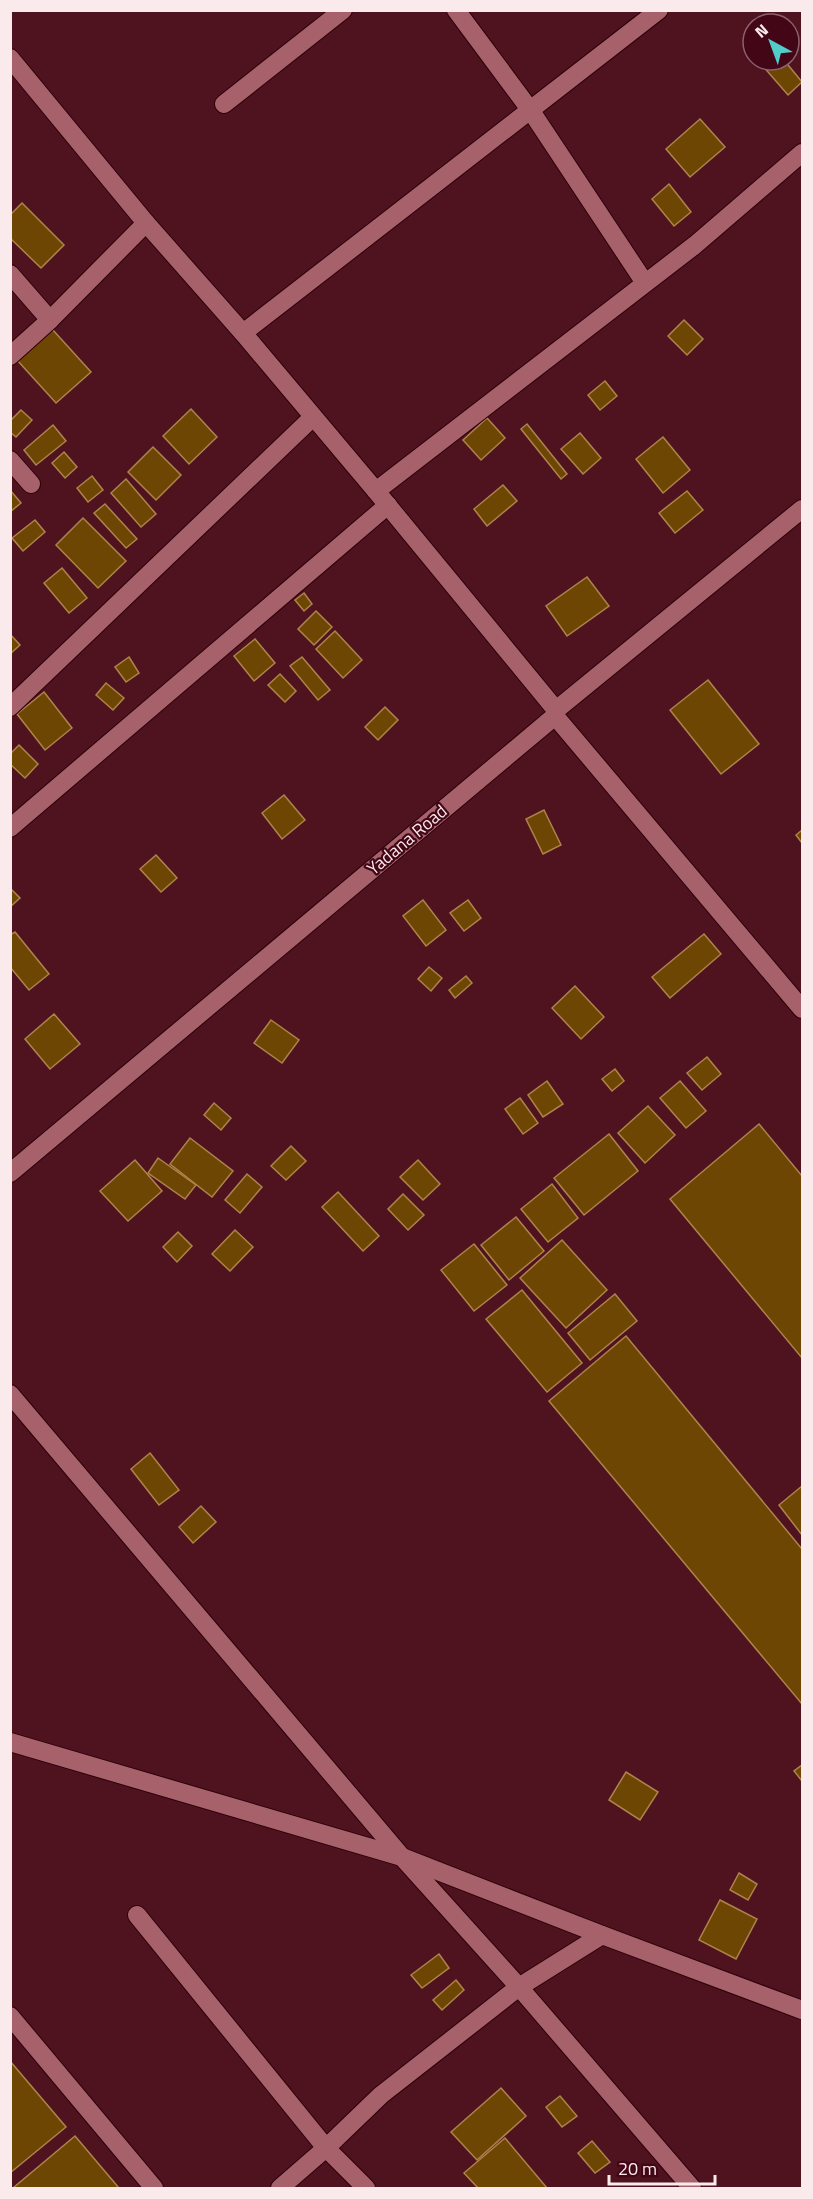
<svg xmlns="http://www.w3.org/2000/svg" width="813" height="2199" viewBox="0 0 813 2199" font-family="'Titillium Web',sans-serif">
	<style>
		.building { fill: #6e4604; stroke: #ae834b; stroke-width: 1.5 }
		.lines { fill: none; stroke-linecap: round; stroke-linejoin: round }
		.minor-casing { stroke: #2c010b; stroke-width: 20 }
		.minor { stroke: #a6616a; stroke-width: 18 }
		.labels { text-anchor: middle; stroke-width: 4.5; stroke-linejoin: round; paint-order: stroke }
		.street-label { font-size: 18px; fill: #faeaeb; stroke: #430616 }
	</style>
	<rect width="100%" height="100%" fill="#4f121f"/>
	<!-- building -->
	<g class="building">
		<path d="M765 60H784L802 82 788 95 761 64Z"/>
		<path d="M700 119 725 147 690 177 666 149Z"/>
		<path d="M669 184 691 212 674 226 652 199Z"/>
		<path d="M22 203 64 245 41 268 10 238V215Z"/>
		<path d="M684 320 703 339 687 355 668 336Z"/>
		<path d="M52 329 91 372 56 403 17 360Z"/>
		<path d="M605 381 617 396 600 410 588 395Z"/>
		<path d="M191 409 217 437 189 464 163 436Z"/>
		<path d="M21 410 32 420 16 437 10 432V421Z"/>
		<path d="M487 418 505 438 481 460 463 440Z"/>
		<path d="M527 424 567 474 561 479 521 429Z"/>
		<path d="M53 425 66 441 36 465 24 450Z"/>
		<path d="M580 433 601 458 583 474 561 449Z"/>
		<path d="M663 437 690 470 663 493 636 459Z"/>
		<path d="M153 447 181 475 156 500 128 472Z"/>
		<path d="M64 452 77 467 65 478 52 463Z"/>
		<path d="M92 476 103 490 88 502 77 488Z"/>
		<path d="M126 479 156 514 141 527 111 493Z"/>
		<path d="M503 485 517 501 487 526 474 509Z"/>
		<path d="M10 490 21 503 10 512Z"/>
		<path d="M687 491 703 510 675 533 659 513Z"/>
		<path d="M105 504 137 539 126 548 94 513Z"/>
		<path d="M83 518 126 561 98 588 56 545Z"/>
		<path d="M35 520 45 532 23 551 12 538Z"/>
		<path d="M62 568 87 598 69 613 44 583Z"/>
		<path d="M587 577 609 606 567 636 546 606Z"/>
		<path d="M304 593 312 604 304 611 295 600Z"/>
		<path d="M316 611 332 627 314 645 298 629Z"/>
		<path d="M335 631 362 660 343 678 316 649Z"/>
		<path d="M10 634 20 645 10 654Z"/>
		<path d="M255 639 275 663 254 681 234 656Z"/>
		<path d="M129 657 139 673 126 682 115 667Z"/>
		<path d="M302 657 330 690 318 700 290 666Z"/>
		<path d="M280 674 296 691 285 702 268 685Z"/>
		<path d="M708 680 759 744 721 774 670 710Z"/>
		<path d="M106 683 124 698 113 710 96 695Z"/>
		<path d="M44 692 72 728 45 750 17 714Z"/>
		<path d="M385 707 398 720 378 740 365 727Z"/>
		<path d="M19 745 38 764 25 778 10 764V754Z"/>
		<path d="M284 795 305 820 282 839 262 813Z"/>
		<path d="M544 810 561 845 543 854 526 819Z"/>
		<path d="M802 830V843L796 835Z"/>
		<path d="M156 855 177 878 161 892 140 869Z"/>
		<path d="M10 888 20 898 10 907Z"/>
		<path d="M423 900 446 930 426 946 403 916Z"/>
		<path d="M468 900 481 918 464 931 450 913Z"/>
		<path d="M15 932 49 974 29 990 10 967V935Z"/>
		<path d="M704 934 721 954 670 998 652 977Z"/>
		<path d="M429 967 442 978 431 991 418 979Z"/>
		<path d="M466 976 472 983 455 998 449 990Z"/>
		<path d="M575 986 604 1017 581 1039 552 1008Z"/>
		<path d="M54 1014 80 1044 50 1069 25 1039Z"/>
		<path d="M271 1020 299 1040 282 1063 254 1043Z"/>
		<path d="M707 1057 721 1074 702 1090 687 1073Z"/>
		<path d="M615 1069 624 1081 612 1091 602 1079Z"/>
		<path d="M547 1081 563 1104 543 1117 528 1095Z"/>
		<path d="M680 1081 706 1111 686 1128 660 1098Z"/>
		<path d="M520 1098 538 1123 523 1134 505 1109Z"/>
		<path d="M214 1103 231 1118 221 1130 204 1115Z"/>
		<path d="M648 1106 675 1135 645 1163 618 1133Z"/>
		<path d="M759 1124 802 1176V1358L670 1199Z"/>
		<path d="M609 1134 638 1171 584 1215 554 1178Z"/>
		<path d="M190 1138 233 1171 212 1197 170 1164Z"/>
		<path d="M291 1146 306 1161 286 1180 271 1166Z"/>
		<path d="M158 1158 196 1185 185 1199 148 1173Z"/>
		<path d="M135 1160 162 1191 128 1221 100 1191Z"/>
		<path d="M418 1160 440 1184 423 1200 400 1177Z"/>
		<path d="M247 1174 262 1187 240 1213 225 1200Z"/>
		<path d="M552 1184 578 1218 548 1242 521 1209Z"/>
		<path d="M338 1192 379 1236 363 1251 322 1207Z"/>
		<path d="M403 1194 424 1215 408 1230 388 1209Z"/>
		<path d="M516 1217 544 1251 509 1280 481 1245Z"/>
		<path d="M235 1230 253 1247 230 1271 212 1254Z"/>
		<path d="M178 1232 192 1246 177 1262 163 1247Z"/>
		<path d="M562 1240 607 1290 566 1328 520 1278Z"/>
		<path d="M474 1244 507 1285 474 1311 441 1270Z"/>
		<path d="M522 1290 582 1363 547 1392 486 1319Z"/>
		<path d="M615 1294 637 1321 590 1360 568 1333Z"/>
		<path d="M626 1336 802 1549V1704L549 1401Z"/>
		<path d="M150 1453 179 1490 159 1505 131 1469Z"/>
		<path d="M802 1486V1535L779 1505Z"/>
		<path d="M201 1506 216 1522 193 1543 179 1527Z"/>
		<path d="M802 1765V1781L794 1771Z"/>
		<path d="M626 1772 658 1792 640 1820 609 1800Z"/>
		<path d="M739 1873 757 1884 748 1900 730 1890Z"/>
		<path d="M720 1900 757 1919 736 1959 699 1940Z"/>
		<path d="M439 1954 449 1968 422 1988 411 1975Z"/>
		<path d="M456 1980 464 1990 442 2010 433 2000Z"/>
		<path d="M10 2061 66 2127 10 2173Z"/>
		<path d="M501 2088 526 2116 477 2160 451 2132Z"/>
		<path d="M560 2096 577 2116 562 2127 546 2107Z"/>
		<path d="M75 2136 119 2188H13Z"/>
		<path d="M505 2138 547 2188H478L464 2173Z"/>
		<path d="M592 2141 610 2162 595 2173 578 2153Z"/>
	</g>
	<g class="lines">
		<defs>
			<g id="minor">
				<path d="M456 10 531 111 645 283"/>
				<path d="M10 58 146 223 243 333 376 491 556 710"/>
				<path d="M224 104 343 10"/>
				<path d="M10 274 50 320"/>
				<path d="M243 333 659 10"/>
				<path d="M10 356 50 320 146 223"/>
				<path d="M10 460 31 484"/>
				<path d="M376 491 695 245 802 153"/>
				<path d="M10 707 313 417"/>
				<path d="M555 716 802 1009"/>
				<path d="M10 828 388 505"/>
				<path d="M10 1173 555 716 556 710 802 509"/>
				<path d="M10 1394 402 1857 519 1987 692 2188"/>
				<path d="M10 1742 402 1857 602 1935 802 2010"/>
				<path d="M137 1915 326 2148 366 2188"/>
				<path d="M10 2016 154 2188"/>
				<path d="M280 2188 326 2148 381 2095 519 1987 602 1935"/>
			</g>
		</defs>
		<!-- minor casing -->
		<use href="#minor" class="minor-casing"/>
		<!-- minor -->
		<use href="#minor" class="minor"/>
	</g>
	<g class="labels">
		<!-- street labels -->
		<g class="street-label">
			<text transform="translate(407 840) rotate(-40)" y="6">Yadana Road</text>
		</g>
	</g>
	<!-- border -->
	<rect width="813" height="2199" fill="none" stroke="#faeaeb" stroke-width="24"/>
	<!-- north arrow -->
	<g transform="translate(771 42) rotate(319)"><circle r="28" fill="#430616" stroke="#8c616b" stroke-width="1.5"/>
	<path d="M0-4.5L10 22L0 15L-10 22Z" fill="#53cdc9"/>
	<text y="-9" font-size="16" font-weight="bold" text-anchor="middle" fill="#faeaeb">N</text>
	</g>
	<!-- scale -->
	<path d="M609 2175v9h106v-9" fill="none" stroke="#faeaeb" stroke-width="3"/>
	<text x="618" y="2175" font-size="18" fill="#faeaeb" stroke="#430616" stroke-width="4.5" paint-order="stroke">20 m</text>
</svg>
